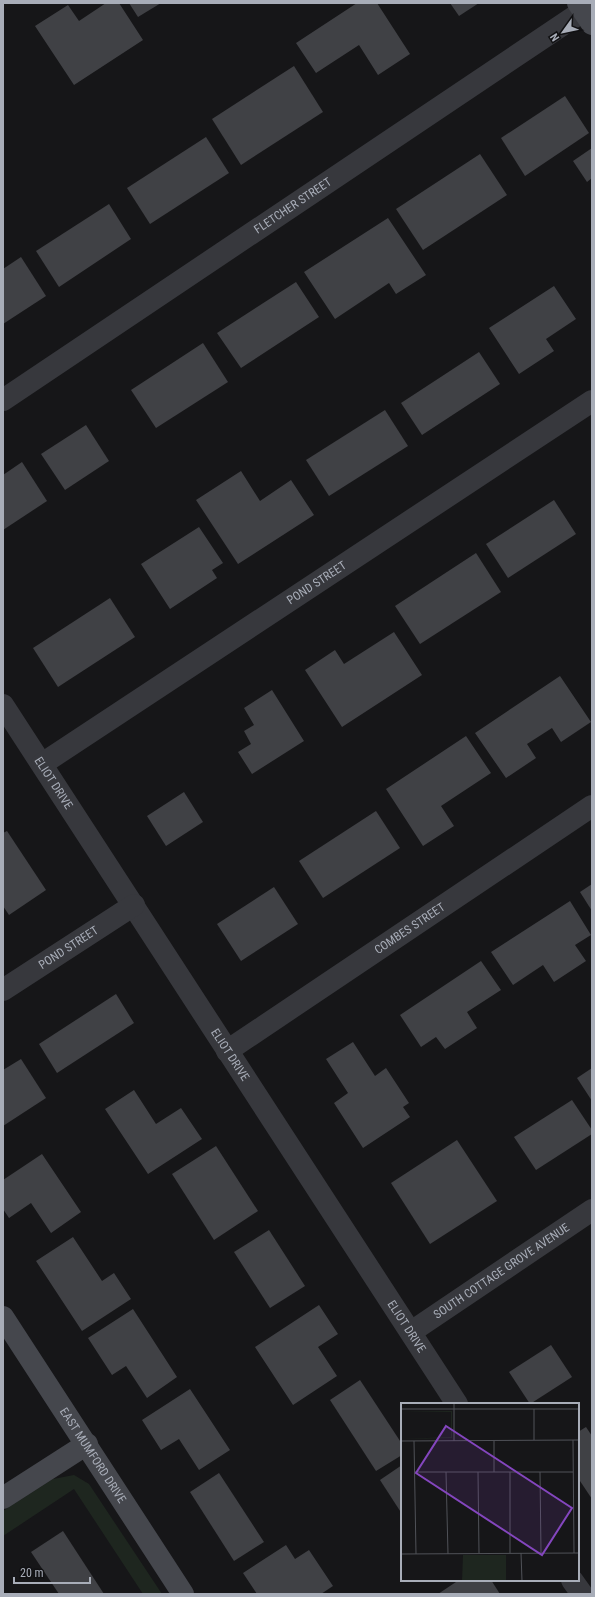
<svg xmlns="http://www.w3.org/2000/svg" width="595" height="1597" viewBox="0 0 595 1597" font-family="'Roboto Condensed',sans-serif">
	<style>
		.green { fill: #1e261f }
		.building { fill: #404145 }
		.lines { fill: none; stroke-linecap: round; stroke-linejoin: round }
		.street { stroke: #37383d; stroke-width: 22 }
		.secondary { stroke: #45474d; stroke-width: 22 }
		.labels { text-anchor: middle; stroke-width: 3; stroke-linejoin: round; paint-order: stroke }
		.street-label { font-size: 12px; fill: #a8adb8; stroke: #111113 }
		.inset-road { fill: none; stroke: #505258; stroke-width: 1 }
		.view { fill: #8446be; fill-opacity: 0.15; stroke: #8446be; stroke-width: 2 }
		.inset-edge { fill: none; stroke: #a8adb8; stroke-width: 2 }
	</style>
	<rect width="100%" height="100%" fill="#161618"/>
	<!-- green -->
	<path class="green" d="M74 1475 89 1484 162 1594H143L74 1489 3 1536V1511L53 1479Z"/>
	<!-- building -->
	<g class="building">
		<path d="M106 3H119L143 40 74 85 35 26 68 5 79 21Z"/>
		<path d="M129 3H161L138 17Z"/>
		<path d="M357 3H377L410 54 378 75 359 45 316 73 296 43Z"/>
		<path d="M450 3H479L459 16Z"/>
		<path d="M294 66 323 112 241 165 212 119Z"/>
		<path d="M565 96 589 133 525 176 501 138Z"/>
		<path d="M206 137 229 173 150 224 127 188Z"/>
		<path d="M592 148V178L587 182 573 161Z"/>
		<path d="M480 154 507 195 423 250 396 209Z"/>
		<path d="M109 204 131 239 59 287 36 251Z"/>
		<path d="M388 218 426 275 396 294 389 283 335 319 304 272Z"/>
		<path d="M21 257 46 296 3 324V269Z"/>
		<path d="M296 282 319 317 241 368 217 333Z"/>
		<path d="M554 286 576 319 546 339 554 351 519 374 489 328Z"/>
		<path d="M203 343 228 382 156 428 131 390Z"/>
		<path d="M479 352 500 384 422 435 401 403Z"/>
		<path d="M385 410 408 446 329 496 306 460Z"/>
		<path d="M86 425 109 461 65 490 41 454Z"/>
		<path d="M22 462 47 501 3 530V475Z"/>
		<path d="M241 471 260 501 291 480 314 515 238 564 196 500Z"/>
		<path d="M554 500 576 534 508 578 486 544Z"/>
		<path d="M199 527 223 563 212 570 217 578 170 609 141 564Z"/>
		<path d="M476 553 501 592 420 644 395 606Z"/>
		<path d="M110 598 135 637 58 687 33 648Z"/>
		<path d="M394 632 422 675 342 727 305 670 335 650 344 664Z"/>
		<path d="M560 676 591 722 561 742 552 728 527 744 536 758 506 778 475 733Z"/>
		<path d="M272 690 304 741 252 774 238 752 251 744 244 731 254 725 244 708Z"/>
		<path d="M466 736 491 773 441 806 454 826 423 846 386 789Z"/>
		<path d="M184 792 203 822 166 846 147 816Z"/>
		<path d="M376 811 400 848 323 898 299 861Z"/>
		<path d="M7 831 46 890 9 915 3 906V833Z"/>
		<path d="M592 884V911L580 892Z"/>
		<path d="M274 887 298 924 241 961 217 924Z"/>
		<path d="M570 901 591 935 575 945 586 961 554 982 543 965 513 985 491 952Z"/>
		<path d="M481 961 501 990 467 1012 477 1028 445 1049 436 1037 421 1047 400 1015Z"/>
		<path d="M116 994 134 1023 57 1073 39 1044Z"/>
		<path d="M353 1042 375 1076 386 1068 409 1103 403 1107 410 1117 363 1148 334 1103 348 1093 326 1059Z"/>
		<path d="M21 1059 46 1098 3 1126V1070Z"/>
		<path d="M592 1068V1101L577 1078Z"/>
		<path d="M134 1090 156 1124 181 1108 202 1139 148 1174 105 1109Z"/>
		<path d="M572 1100 592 1130V1134L536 1170 514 1137Z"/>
		<path d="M457 1140 497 1201 430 1244 391 1183Z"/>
		<path d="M216 1146 258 1211 214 1240 172 1174Z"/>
		<path d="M42 1154 81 1212 51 1233 31 1203 9 1218 3 1209V1180Z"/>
		<path d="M269 1230 305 1286 270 1308 234 1252Z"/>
		<path d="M73 1237 102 1281 114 1273 131 1299 82 1331 36 1261Z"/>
		<path d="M319 1305 338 1334 318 1347 337 1376 293 1405 255 1347Z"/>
		<path d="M133 1309 177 1377 147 1398 126 1366 112 1375 88 1338Z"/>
		<path d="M551 1345 572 1377 530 1404 509 1372Z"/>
		<path d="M360 1380 402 1444V1455L376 1471 330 1400Z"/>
		<path d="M190 1389 230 1450 199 1470 179 1439 161 1450 142 1420Z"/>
		<path d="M586 1427 592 1436V1499L578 1478V1432Z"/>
		<path d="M402 1465V1514L380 1480Z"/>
		<path d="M219 1473 264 1542 234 1561 190 1492Z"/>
		<path d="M63 1531 104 1594H59L31 1552Z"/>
		<path d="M286 1545 295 1559 309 1550 333 1586 321 1594H257L243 1573Z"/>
		<path d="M459 1580H491L500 1594H438Z"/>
	</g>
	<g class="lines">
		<!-- street -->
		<g class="street">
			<path id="s1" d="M3 400 583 11"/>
			<path id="s2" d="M3 705 457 1404"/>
			<path id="s3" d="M42 764 592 401"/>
			<path id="s4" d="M3 990 134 905"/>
			<path id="s5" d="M227 1051 592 806"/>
			<path id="s6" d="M411 1332 592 1210"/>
			<path d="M572 1580 582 1594"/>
		</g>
		<!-- secondary -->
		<g class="secondary">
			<path d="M578 3 592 24"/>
			<path id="s7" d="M3 1317 183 1594"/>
			<path d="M3 1498 87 1444"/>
		</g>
	</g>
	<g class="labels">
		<!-- street labels -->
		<g class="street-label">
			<text dy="4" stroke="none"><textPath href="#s1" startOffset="349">FLETCHER STREET</textPath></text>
			<text dy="4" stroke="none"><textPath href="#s3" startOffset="329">POND STREET</textPath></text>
			<text dy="4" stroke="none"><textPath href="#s2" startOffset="93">ELIOT DRIVE</textPath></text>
			<text dy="4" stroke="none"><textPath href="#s5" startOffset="220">COMBES STREET</textPath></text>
			<text dy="4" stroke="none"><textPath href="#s4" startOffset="78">POND STREET</textPath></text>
			<text dy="4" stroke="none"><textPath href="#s2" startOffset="417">ELIOT DRIVE</textPath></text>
			<text dy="4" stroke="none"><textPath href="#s6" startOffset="109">SOUTH COTTAGE GROVE AVENUE</textPath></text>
			<text dy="4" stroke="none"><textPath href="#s2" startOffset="741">ELIOT DRIVE</textPath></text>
			<text dy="4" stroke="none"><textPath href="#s7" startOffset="165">EAST MUMFORD DRIVE</textPath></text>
		</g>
	</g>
	<!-- overview -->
	<g transform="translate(401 1403)">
		<rect width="178" height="178" fill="#161618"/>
		<path d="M0 8H51V35L0 36 50 34V9ZM62 152H105V178H61Z" fill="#1e261f"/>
		<path class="inset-road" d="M0 6H178M133 6V37M172 37 173 150M0 38 178 37M13 38 15 151M53 38V0M93 38V69M14 69H172M45 69 47 151M77 69 78 150M109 69V150M139 69 140 150M120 150 121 178M0 151 178 150"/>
		<path class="view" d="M45 23 171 105 141 152 15 70Z"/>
		<rect width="178" height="178" class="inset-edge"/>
	</g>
	<!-- border -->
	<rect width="595" height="1597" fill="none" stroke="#a8adb8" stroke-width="8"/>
	<!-- north arrow -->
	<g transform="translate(563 32) rotate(237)" stroke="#111113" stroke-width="3" paint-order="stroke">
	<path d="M0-3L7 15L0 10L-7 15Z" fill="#a8adb8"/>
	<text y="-6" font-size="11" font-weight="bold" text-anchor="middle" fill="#a8adb8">N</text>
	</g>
	<!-- scale -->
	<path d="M14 1577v6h76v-6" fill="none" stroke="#a8adb8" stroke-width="2"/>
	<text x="20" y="1577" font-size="12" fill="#a8adb8" stroke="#111113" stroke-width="3" paint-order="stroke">20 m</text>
</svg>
